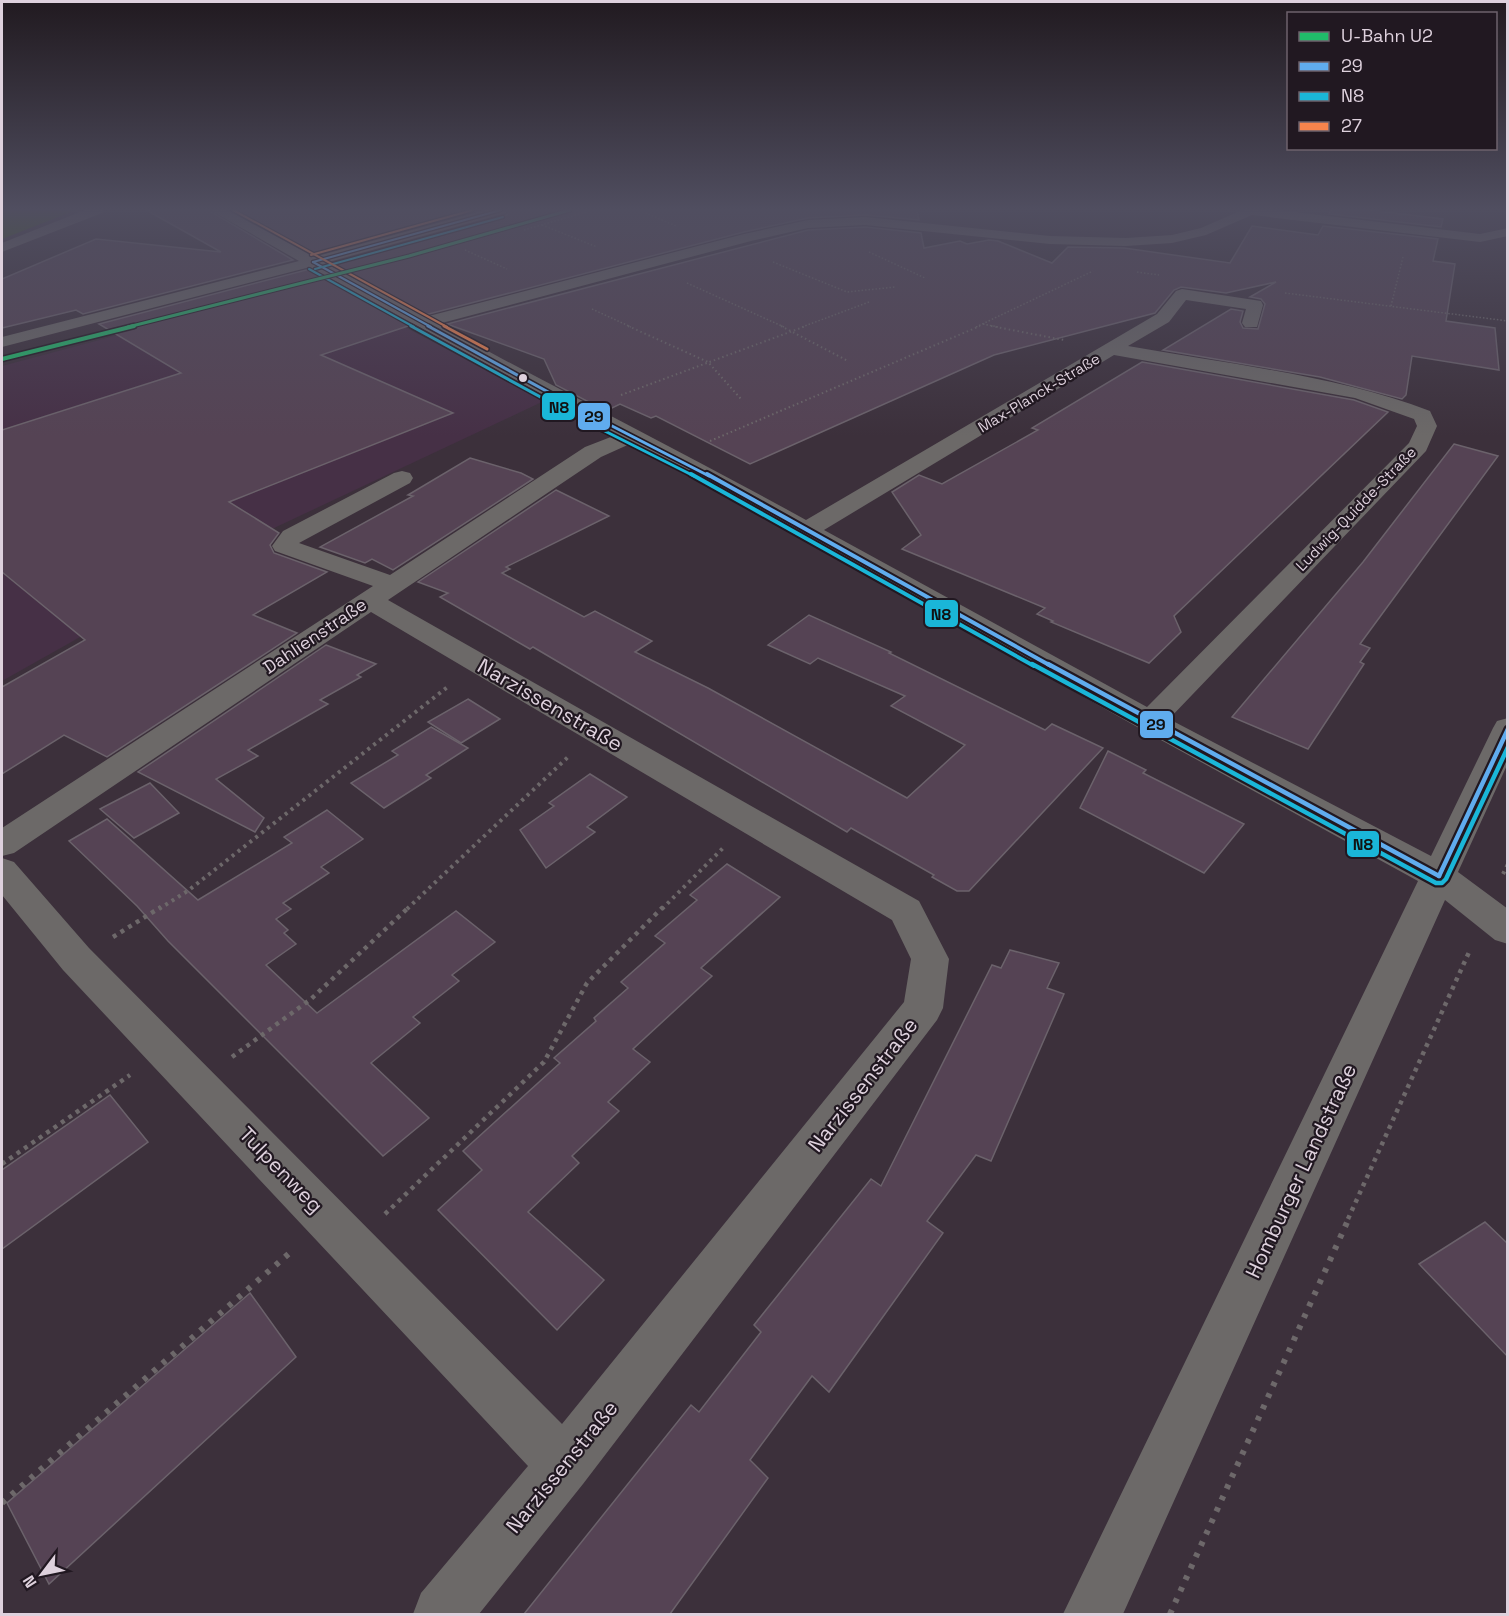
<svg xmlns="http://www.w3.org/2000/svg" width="1509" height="1616" viewBox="0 0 1509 1616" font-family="'Space Grotesk',sans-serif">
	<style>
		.built { fill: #463046 }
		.green { fill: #35580b }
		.building { fill: #554354; stroke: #6b626b; stroke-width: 1.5 }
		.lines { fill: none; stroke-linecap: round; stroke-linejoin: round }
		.path-far4 { stroke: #6d686a; stroke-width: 1.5; stroke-dasharray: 1.5 2; stroke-linecap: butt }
		.path-far3 { stroke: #6d686a; stroke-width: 2; stroke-dasharray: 1.5 3; stroke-linecap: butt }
		.path-far2 { stroke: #6d686a; stroke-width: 4; stroke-dasharray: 3 4.5; stroke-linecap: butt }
		.path-far1 { stroke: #6d686a; stroke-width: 4.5; stroke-dasharray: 4 5; stroke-linecap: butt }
		.path { stroke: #6d686a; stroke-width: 6; stroke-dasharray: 4.5 8; stroke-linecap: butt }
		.minor { fill: #6c6968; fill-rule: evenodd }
		.bus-1-far3-casing { stroke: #211821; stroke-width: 4.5 }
		.bus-1-far2-casing { stroke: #211821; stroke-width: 6 }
		.bus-1-far1-casing { stroke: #211821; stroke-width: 8 }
		.bus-1-casing { stroke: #211821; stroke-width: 9 }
		.bus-2-far3-casing { stroke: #211821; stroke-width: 4.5 }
		.bus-2-far2-casing { stroke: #211821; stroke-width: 6 }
		.bus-2-far1-casing { stroke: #211821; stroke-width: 8 }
		.bus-2-casing { stroke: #211821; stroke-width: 9 }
		.bus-3-far1-casing { stroke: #211821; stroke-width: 4.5 }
		.bus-3-casing { stroke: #211821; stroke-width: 6 }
		.bus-1-far3 { stroke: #60acee; stroke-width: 2 }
		.bus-1-far2 { stroke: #60acee; stroke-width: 3 }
		.bus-1-far1 { stroke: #60acee; stroke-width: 4 }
		.bus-1 { stroke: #60acee; stroke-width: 4.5 }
		.bus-2-far3 { stroke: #1ab6d8; stroke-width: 2 }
		.bus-2-far2 { stroke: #1ab6d8; stroke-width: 3 }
		.bus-2-far1 { stroke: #1ab6d8; stroke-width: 4 }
		.bus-2 { stroke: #1ab6d8; stroke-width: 4.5 }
		.bus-3-far1 { stroke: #f8844c; stroke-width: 2 }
		.bus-3 { stroke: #f8844c; stroke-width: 3 }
		.metro-1-far1-casing { stroke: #211821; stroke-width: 5 }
		.metro-1-casing { stroke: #211821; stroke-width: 7 }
		.metro-1-far1 { stroke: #20bc6a; stroke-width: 3 }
		.metro-1 { stroke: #20bc6a; stroke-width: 4 }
		.bus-dot { fill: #ded1dd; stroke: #211821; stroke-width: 2 }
		.labels { text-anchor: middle; stroke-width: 4.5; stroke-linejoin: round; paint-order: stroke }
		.far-street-label { font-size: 15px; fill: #ded1dd; stroke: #211821 }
		.street-label { font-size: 18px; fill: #ded1dd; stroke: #211821 }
		.near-street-label { font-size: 21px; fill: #ded1dd; stroke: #211821 }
		.line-badge { stroke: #211821; stroke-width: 2 }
		.pale-badge-label { font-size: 16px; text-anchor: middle; font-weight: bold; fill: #111 }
	</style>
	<rect width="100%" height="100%" fill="#3c303b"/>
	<!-- built -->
	<path class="built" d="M317 282 546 400 272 529 2 681V366Z"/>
	<!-- green -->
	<path class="green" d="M2 210H76L2 239Z"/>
	<!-- building -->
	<g class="building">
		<path d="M146 210H208L293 260 83 314 76 310 2 328V279L96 239 221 252Z"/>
		<path d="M232 210H476L314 255Z"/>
		<path d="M510 210H917L919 220 865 215 808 218 744 232 425 315 331 264 507 215Z"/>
		<path d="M1331 210H1368L1443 219 1441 227 1329 214Z"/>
		<path d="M1252 226 1318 235 1323 226 1438 239 1433 261 1455 264 1446 321 1495 328 1499 370 1412 356 1406 395 1402 399 1320 377 1163 350 1231 309 1243 311 1240 322 1243 328 1258 329 1265 304 1261 299 1250 297 1276 282 1226 293 1181 287 1174 290 1155 313 994 355 750 464 656 416 651 418 620 404 606 411 556 385 544 359 447 324 808 230 865 227 921 233 924 248 960 241 967 244 989 240 998 241 1052 263 1068 247 1124 248 1230 263Z"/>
		<path d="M310 269 411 325 321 355 453 413 229 502 279 533 270 545 274 553 327 572 253 615 297 633 107 757 64 735 2 774V687L85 640 2 572V430L181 373 99 324Z"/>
		<path d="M1142 362 1354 400 1388 412 1174 616 1181 632 1149 663 1051 622 1053 621 1037 614 1045 608 902 549 921 535 892 492 919 475 942 484 1038 430 1032 428Z"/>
		<path d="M1454 444 1498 456 1360 644 1370 648 1360 662 1364 664 1308 749 1232 717 1363 562Z"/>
		<path d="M470 458 521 473 533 479 393 570 372 559 365 563 320 547 413 496 408 495Z"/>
		<path d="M556 490 609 516 506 567 510 569 502 573 584 617 595 611 652 641 635 652 708 688 907 798 965 745 891 706 905 696 818 658 810 664 768 645 809 615 891 652 889 653 1045 730 1052 724 1103 748 969 891H957L932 877 934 875 851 828 847 832 533 647 530 649 440 597 448 593 418 582Z"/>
		<path d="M326 645 376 664 357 675 361 677 320 700 328 704 248 750 258 756 216 779 264 818 255 832 138 772Z"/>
		<path d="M468 699 500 719 461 743 428 722Z"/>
		<path d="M431 727 468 748 426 775 431 778 384 808 351 783 398 755 392 751Z"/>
		<path d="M1108 751 1146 770 1143 773 1244 824 1204 873 1080 808Z"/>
		<path d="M590 774 627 797 587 827 595 832 546 868 520 830 554 806 549 803Z"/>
		<path d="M150 783 179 813 134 838 100 809Z"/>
		<path d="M327 810 363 839 321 867 329 873 283 903 291 909 276 919 288 930 284 933 296 944 266 965 317 1013 456 911 495 942 452 975 459 981 413 1017 420 1023 371 1063 429 1118 383 1156 168 941 137 906 69 841 107 819 198 900 292 843 284 837Z"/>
		<path d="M727 864 780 897 701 968 712 976 633 1049 650 1062 608 1102 619 1111 572 1156 579 1163 528 1212 604 1280 557 1330 438 1210 482 1170 463 1151 560 1063 554 1058 596 1021 594 1018 628 988 621 982 665 943 655 936 697 900 690 895Z"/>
		<path d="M1010 950 1059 963 1047 988 1064 994 991 1161 976 1155 927 1221 943 1233 829 1392 812 1376 750 1460 768 1478 670 1614H524L691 1405 699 1412 761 1332 754 1325 871 1179 881 1186 992 965 1001 968Z"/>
		<path d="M110 1095 148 1142 2 1249V1170Z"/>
		<path d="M1485 1222 1508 1244V1357L1419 1264Z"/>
		<path d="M250 1293 296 1357 49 1584 7 1503Z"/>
	</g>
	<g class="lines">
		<!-- path-far4 -->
		<g class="path-far4">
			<path d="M639 210 676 226"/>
			<path d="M542 225 597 247"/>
			<path d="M524 230 593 210"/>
			<path d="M465 250 507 269"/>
			<path d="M869 252 925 278"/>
			<path d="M773 262 847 292 895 287"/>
			<path d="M1137 272 1159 275"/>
			<path d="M687 283 784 327"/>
			<path d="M1285 293 1508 321"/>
			<path d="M1391 306 1403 257"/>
			<path d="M592 309 631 327"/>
			<path d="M983 324 998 327"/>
			<path d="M802 327 869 302"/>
			<path d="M976 327 1093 271"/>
		</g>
		<!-- path-far3 -->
		<g class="path-far3">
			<path d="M628 326 708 362 741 399"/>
			<path d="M781 326 848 361"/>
			<path d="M991 326 1064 340"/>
			<path d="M621 395 806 326"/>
			<path d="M710 441 980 326"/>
		</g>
		<!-- path-far2 -->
		<g class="path-far2">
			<path d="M1503 874 1508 864"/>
			<path d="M159 909 189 890 450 685"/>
			<path d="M407 909 568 757"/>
			<path d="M662 909 723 848"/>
		</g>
		<!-- path-far1 -->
		<g class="path-far1">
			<path d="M113 937 161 907"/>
			<path d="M232 1057 311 999 409 907"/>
			<path d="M2 1164 130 1075"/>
			<path d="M385 1214 544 1062 587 983 663 907"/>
			<path d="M1348 1219 1470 950"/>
		</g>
		<!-- path -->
		<g class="path">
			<path d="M2 1503 293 1250"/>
			<path d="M1170 1614 1349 1218"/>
		</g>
		<!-- minor -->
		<g class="minor">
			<path d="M85 210H104L102 213 2 252V243Z"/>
			<path d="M210 210H227L314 257 485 210H508L506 213 325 263 425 317 744 234 808 220 865 217 1050 236 1126 238 1172 235 1201 228 1242 210H1277L1480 234 1508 228V236L1480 242 1252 215 1206 235 1172 243 1126 246 1050 244 865 225 808 228 751 241 438 324C560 391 685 453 806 520L1157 314 1176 291 1182 289 1261 301 1263 305 1257 327H1245L1242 323 1246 309 1186 300 1169 322 1128 346C1227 364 1336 375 1430 411L1437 426 1426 451 1169 719 1431 856 1493 728 1497 721 1508 718V763L1458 872 1508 909V944L1495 940 1445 900 1123 1614H1063L1418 881 1139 728 632 443 601 457 388 600 919 901 949 959 943 1008 937 1020 583 1484 479 1614H413L421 1593 528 1466 63 970 2 895V858L14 862 89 948 562 1424 904 1002 911 959 892 920 371 612 14 853 2 856V828L373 586 275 551 272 546 283 531 394 473 402 471 410 473 413 478 410 483 299 543 390 575 585 447 616 435 310 267 2 347V337L299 261ZM1114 355 1355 398 1414 419 1417 426 1409 443 1147 707 824 530Z"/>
		</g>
		<defs>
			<g id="bus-1-far3">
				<path d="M313 262 431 327"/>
				<path d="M313 262 501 210"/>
			</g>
			<path id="bus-1-far2" d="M428 326 581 410 709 476"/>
			<path id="bus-1-far1" d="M707 474 1051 666"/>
			<g id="bus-1">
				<path d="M1048 664 1439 876"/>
				<path d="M1439 876 1508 729"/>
			</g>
			<g id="bus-2-far3">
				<path d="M309 269 414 327"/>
				<path d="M315 269 503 217"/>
			</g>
			<path id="bus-2-far2" d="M411 326 577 417 694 476"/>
			<path id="bus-2-far1" d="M691 474 1034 666"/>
			<path id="bus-2" d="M1032 664 1436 883H1442L1446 879 1508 747"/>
			<g id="bus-3-far1">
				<path d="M233 210 447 327"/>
				<path d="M311 255 473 210"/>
			</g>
			<path id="bus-3" d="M444 326 487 349"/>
		</defs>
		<!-- bus-1-far3 casing -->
		<use href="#bus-1-far3" class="bus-1-far3-casing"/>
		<!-- bus-1-far2 casing -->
		<use href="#bus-1-far2" class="bus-1-far2-casing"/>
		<!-- bus-1-far1 casing -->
		<use href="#bus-1-far1" class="bus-1-far1-casing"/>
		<!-- bus-1 casing -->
		<use href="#bus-1" class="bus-1-casing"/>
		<!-- bus-2-far3 casing -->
		<use href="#bus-2-far3" class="bus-2-far3-casing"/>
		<!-- bus-2-far2 casing -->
		<use href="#bus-2-far2" class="bus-2-far2-casing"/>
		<!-- bus-2-far1 casing -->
		<use href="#bus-2-far1" class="bus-2-far1-casing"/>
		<!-- bus-2 casing -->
		<use href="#bus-2" class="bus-2-casing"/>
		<!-- bus-3-far1 casing -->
		<use href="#bus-3-far1" class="bus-3-far1-casing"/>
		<!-- bus-3 casing -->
		<use href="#bus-3" class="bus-3-casing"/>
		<!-- bus-1-far3 -->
		<use href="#bus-1-far3" class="bus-1-far3"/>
		<!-- bus-1-far2 -->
		<use href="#bus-1-far2" class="bus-1-far2"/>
		<!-- bus-1-far1 -->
		<use href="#bus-1-far1" class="bus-1-far1"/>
		<!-- bus-1 -->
		<use href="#bus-1" class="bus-1"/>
		<!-- bus-2-far3 -->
		<use href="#bus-2-far3" class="bus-2-far3"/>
		<!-- bus-2-far2 -->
		<use href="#bus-2-far2" class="bus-2-far2"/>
		<!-- bus-2-far1 -->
		<use href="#bus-2-far1" class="bus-2-far1"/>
		<!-- bus-2 -->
		<use href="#bus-2" class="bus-2"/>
		<!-- bus-3-far1 -->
		<use href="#bus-3-far1" class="bus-3-far1"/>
		<!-- bus-3 -->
		<use href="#bus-3" class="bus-3"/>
		<defs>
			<path id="metro-1-far1" d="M128 327 409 256 570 210"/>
			<path id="metro-1" d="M2 359 134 326"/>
		</defs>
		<!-- metro-1-far1 casing -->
		<use href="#metro-1-far1" class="metro-1-far1-casing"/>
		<!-- metro-1 casing -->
		<use href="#metro-1" class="metro-1-casing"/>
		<!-- metro-1-far1 -->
		<use href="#metro-1-far1" class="metro-1-far1"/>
		<!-- metro-1 -->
		<use href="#metro-1" class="metro-1"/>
	</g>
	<!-- sky -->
	<linearGradient id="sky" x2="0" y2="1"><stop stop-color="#211a20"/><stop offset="0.48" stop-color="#504e60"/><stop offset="1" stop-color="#504e60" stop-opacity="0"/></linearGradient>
	<rect width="1509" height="436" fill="url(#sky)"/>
	<!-- markers -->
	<circle class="bus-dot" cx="523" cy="378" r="5"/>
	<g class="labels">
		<!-- far-street labels -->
		<g class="far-street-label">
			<text transform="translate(1039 393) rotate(-31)" y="5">Max-Planck-Straße</text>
			<text transform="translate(1356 509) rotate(-46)" y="5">Ludwig-Quidde-Straße</text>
		</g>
		<!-- street labels -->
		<g class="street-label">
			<text transform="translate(315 636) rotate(-34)" y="6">Dahlienstraße</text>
		</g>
		<!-- near-street labels -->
		<g class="near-street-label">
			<text transform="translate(550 705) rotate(30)" y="7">Narzissenstraße</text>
			<text transform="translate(863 1085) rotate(-52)" y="7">Narzissenstraße</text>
			<text transform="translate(281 1170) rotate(46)" y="7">Tulpenweg</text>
			<text transform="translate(1301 1171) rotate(-65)" y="7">Homburger Landstraße</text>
			<text transform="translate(562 1467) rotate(-51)" y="7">Narzissenstraße</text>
		</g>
	</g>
	<g class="line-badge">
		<rect x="541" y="392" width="35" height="29" rx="6" fill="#1ab6d8"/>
		<rect x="577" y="402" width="34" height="29" rx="6" fill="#60acee"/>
		<rect x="924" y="599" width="35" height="29" rx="6" fill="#1ab6d8"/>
		<rect x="1139" y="710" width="35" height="29" rx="6" fill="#60acee"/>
		<rect x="1346" y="830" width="34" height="28" rx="6" fill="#1ab6d8"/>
	</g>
	<g class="pale-badge-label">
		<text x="559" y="413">N8</text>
		<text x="594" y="422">29</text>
		<text x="941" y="620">N8</text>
		<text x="1156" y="730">29</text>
		<text x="1363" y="850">N8</text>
	</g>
	<!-- border -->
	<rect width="1509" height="1616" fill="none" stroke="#ded1dd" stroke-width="6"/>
	<!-- legend -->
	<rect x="1287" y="12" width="210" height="138" fill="#211821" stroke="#6d626c" stroke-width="1.5"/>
	<rect x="1299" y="32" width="30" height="9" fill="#20bc6a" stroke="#6d626c" stroke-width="1.5"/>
	<text x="1341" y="42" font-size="18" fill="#ded1dd">U-Bahn U2</text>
	<rect x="1299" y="62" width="30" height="9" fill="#60acee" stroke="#6d626c" stroke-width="1.5"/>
	<text x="1341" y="72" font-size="18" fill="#ded1dd">29</text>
	<rect x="1299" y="92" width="30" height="9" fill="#1ab6d8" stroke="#6d626c" stroke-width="1.5"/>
	<text x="1341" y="102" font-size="18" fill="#ded1dd">N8</text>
	<rect x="1299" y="122" width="30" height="9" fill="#f8844c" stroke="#6d626c" stroke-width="1.5"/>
	<text x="1341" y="132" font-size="18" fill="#ded1dd">27</text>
	<!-- north arrow -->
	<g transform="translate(42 1574) rotate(238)" stroke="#211821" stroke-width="4.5" paint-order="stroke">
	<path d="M0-4.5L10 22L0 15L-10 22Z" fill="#ded1dd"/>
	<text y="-9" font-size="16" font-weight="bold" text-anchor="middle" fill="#ded1dd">N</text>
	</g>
</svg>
